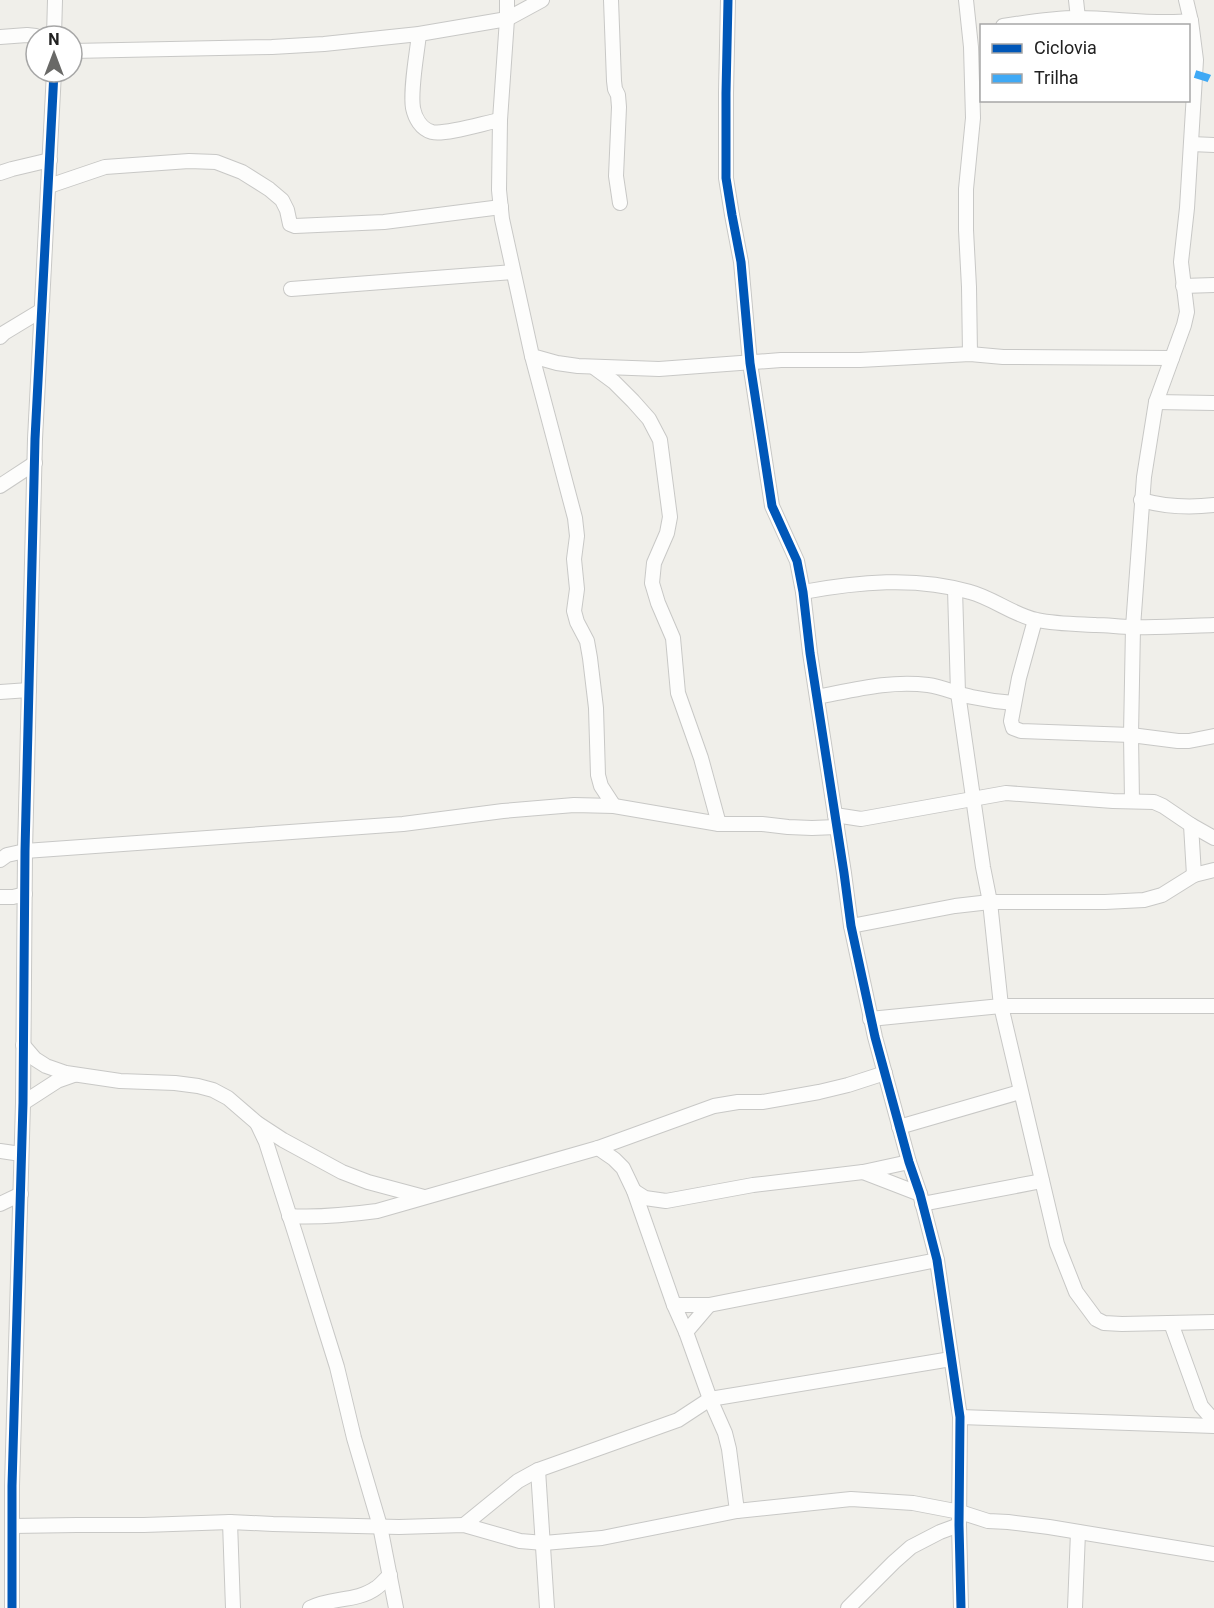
<svg xmlns="http://www.w3.org/2000/svg" width="1214" height="1608" viewBox="0 0 1214 1608" font-family="Roboto,sans-serif">
<style>
.lines{fill:none;stroke-linecap:round;stroke-linejoin:round}
.minor-casing{stroke:#c8c8c6;stroke-width:16}
.minor{stroke:#fdfdfc;stroke-width:14}
.quiet{stroke:#3fa9f5;stroke-width:8;stroke-dasharray:15 8;stroke-linecap:butt}
.cycleway-casing{stroke:#fff;stroke-width:13}
.cycleway{stroke:#0057b8;stroke-width:9}
</style>
<rect width="100%" height="100%" fill="#f0efea"/>
<g class="lines">
<!-- minor casing -->
<g class="minor-casing">
<g id="minor">
<polyline points="507,0 507,19 500,120 499,190 502,219 532,356 557,363 578,366 659,369 781,360 860,360 970,354 1003,357 1172,358"/>
<polyline points="611,0 614,81 615,89 618,95 619,107 616,176 620,203"/>
<polyline points="728,0 726,93 726,178 732,215 741,262 750,363 772,506 797,561 803,592 810,653 844,873 851,926 875,1037 909,1162 920,1194 937,1260 960,1417 959,1525 961,1608"/>
<polyline points="966,0 971,47 973,118 966,189 966,230 969,287 970,354"/>
<polyline points="1076,0 1078,18"/>
<path d="M 1003,26 C 1028,22 1053,18 1078,18 C 1116,18 1153,25 1191,21"/>
<path d="M 419,34 C 417,54 410,89 413,108 C 415,118 421,129 432,132 C 446,135 484,123 500,120"/>
<polyline points="54,36 55,0"/>
<polyline points="0,37 27,35 36,36"/>
<polyline points="72,51 272,47 324,44 419,34 507,19 542,0"/>
<polyline points="1191,144 1214,145"/>
<polyline points="0,173 12,169 50,160"/>
<polyline points="49,186 105,167 189,161 216,162 242,172 269,189 282,200 287,210 290,224 295,226 384,222 501,207"/>
<polyline points="1183,286 1214,285"/>
<polyline points="291,289 513,272"/>
<polyline points="0,337 4,333 42,310"/>
<polyline points="532,356 575,518 577,536 574,559 577,589 574,611 577,622 587,641 590,658 596,708 598,775 601,786 614,806"/>
<polyline points="595,368 614,382 633,401 649,419 660,440 670,517 667,533 654,563 652,583 658,603 673,638 678,693 701,758 719,824"/>
<polyline points="1156,402 1214,403"/>
<polyline points="0,486 35,463"/>
<path d="M 1141,500 C 1166,507 1189,508 1214,505"/>
<polyline points="955,589 958,693 983,867 990,902 1001,1006 1057,1244 1076,1292 1096,1319 1104,1323 1122,1324 1214,1322"/>
<path d="M 803,592 C 857,582 916,576 970,592 C 993,598 1015,616 1037,620 C 1056,624 1076,624 1096,625 C 1108,625 1120,627 1132,627 C 1159,628 1187,626 1214,625"/>
<polyline points="1035,620 1019,678 1011,721 1013,728 1021,731 1131,735 1178,741 1189,741 1214,736"/>
<polyline points="0,692 29,690"/>
<path d="M 817,697 C 854,690 890,680 928,685 C 943,687 957,694 972,697 C 986,700 1000,702 1014,703"/>
<polyline points="1132,801 1131,735 1133,627 1144,477 1156,402 1184,325 1187,312 1181,262 1187,208 1196,60 1191,21 1186,0"/>
<polyline points="835,815 861,819 1006,793 1113,801 1154,802 1163,806 1191,825 1214,838"/>
<polyline points="1191,825 1194,875"/>
<polyline points="0,860 7,855 25,851 403,824 503,811 574,805 614,806 719,824 762,824 788,827 812,828 837,827"/>
<polyline points="0,897 13,897 25,894"/>
<polyline points="851,926 955,906 990,902 1105,902 1144,900 1162,895 1194,875 1214,870"/>
<polyline points="870,1019 1001,1006 1214,1006"/>
<polyline points="23,1045 35,1059 46,1066 66,1073 120,1081 175,1083 198,1086 213,1090 228,1098 257,1123 283,1140 342,1172 368,1182 424,1197"/>
<polyline points="23,1103 57,1081 74,1075"/>
<polyline points="257,1123 266,1142 296,1236 337,1367 354,1438 380,1526 396,1608"/>
<polyline points="899,1127 1020,1092"/>
<polyline points="598,1148 614,1159 623,1168 634,1191 674,1305 686,1332 710,1399 725,1433 729,1449 737,1511"/>
<polyline points="0,1151 21,1154"/>
<polyline points="863,1172 920,1194"/>
<polyline points="634,1191 645,1198 666,1201 753,1185 863,1172 909,1162"/>
<polyline points="0,1204 21,1194"/>
<polyline points="922,1204 1042,1181"/>
<path d="M 289,1216 C 319,1218 347,1215 377,1211 L 598,1148 L 714,1106 L 738,1102 L 762,1102 L 819,1092 L 848,1085 L 885,1073"/>
<polyline points="674,1305 709,1305 937,1260"/>
<polyline points="1171,1323 1201,1406 1214,1421"/>
<polyline points="686,1332 709,1305"/>
<polyline points="960,1417 1214,1426"/>
<polyline points="538,1470 547,1608"/>
<polyline points="230,1522 233,1608"/>
<polyline points="464,1525 518,1481 538,1470 678,1420 710,1399 951,1359"/>
<polyline points="12,1526 77,1525 144,1525 230,1522 273,1524 399,1527 464,1525 520,1541 544,1543 602,1538 737,1511 851,1499 913,1503 960,1512 988,1521 1008,1522 1049,1527 1214,1554"/>
<polyline points="12,1608 12,1486 23,1103 25,851 35,439 54,72"/>
<path d="M 310,1608 C 330,1597 357,1602 376,1588 C 381,1585 385,1579 390,1575"/>
<polyline points="848,1608 894,1562 911,1547 940,1532 959,1525"/>
<polyline points="1075,1608 1078,1532"/>
</g>
</g>
<!-- minor -->
<use href="#minor" class="minor"/>
<!-- quiet -->
<polyline class="quiet" points="1195,74 1208,78 1214,81"/>
<!-- cycleway casing -->
<g class="cycleway-casing">
<g id="cycleway">
<polyline points="728,0 726,93 726,178 732,215 741,262 750,363 772,506 797,561 803,592 810,653 844,873 851,926 875,1037 909,1162 920,1194 937,1260 960,1417 959,1525 961,1608"/>
<polyline points="12,1608 12,1486 23,1103 25,851 35,439 54,72"/>
</g>
</g>
<!-- cycleway -->
<use href="#cycleway" class="cycleway"/>
</g>
<!-- legend -->
<rect x="980" y="24" width="210" height="78" fill="#ffffff" stroke="#a6a6a6" stroke-width="1.5"/>
<rect x="992" y="44" width="30" height="9" fill="#0057b8" stroke="#a6a6a6" stroke-width="1.5"/>
<text x="1034" y="54" font-size="18" fill="#212121">Ciclovia</text>
<rect x="992" y="74" width="30" height="9" fill="#3fa9f5" stroke="#a6a6a6" stroke-width="1.5"/>
<text x="1034" y="84" font-size="18" fill="#212121">Trilha</text>
<!-- north arrow -->
<g transform="translate(54 54)"><circle r="28" fill="#ffffff" stroke="#a6a6a6" stroke-width="1.5"/>
<path d="M0-4.5L10 22L0 15L-10 22Z" fill="#696967"/>
<text y="-9" font-size="16" font-weight="bold" text-anchor="middle" fill="#212121">N</text>
</g>
</svg>
